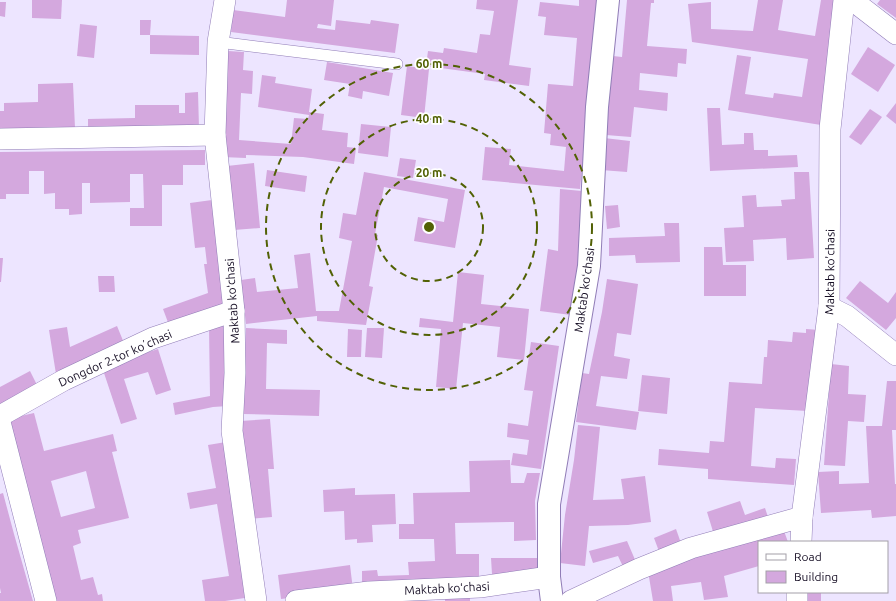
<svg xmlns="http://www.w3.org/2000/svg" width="896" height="601" viewBox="0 0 896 601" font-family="Ubuntu,sans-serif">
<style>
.building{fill:#d4a8de;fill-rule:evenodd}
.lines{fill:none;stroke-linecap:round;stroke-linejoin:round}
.service-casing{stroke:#917db7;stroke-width:12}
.minor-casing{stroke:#917db7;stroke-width:22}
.tertiary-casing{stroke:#917db7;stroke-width:24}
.service{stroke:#fff;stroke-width:11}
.minor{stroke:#fff;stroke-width:21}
.tertiary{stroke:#fff;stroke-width:22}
.ring{fill:none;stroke:#526105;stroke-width:2;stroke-dasharray:7 5}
.labels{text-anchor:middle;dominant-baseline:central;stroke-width:3.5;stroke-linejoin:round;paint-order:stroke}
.street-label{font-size:12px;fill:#181026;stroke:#fff}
.centre{fill:#526105;stroke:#fff;stroke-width:2}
.ring-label{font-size:12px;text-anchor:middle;font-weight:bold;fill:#526105;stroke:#fff;stroke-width:3.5;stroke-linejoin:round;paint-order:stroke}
</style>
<rect width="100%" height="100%" fill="#ede5ff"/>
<!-- building -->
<g class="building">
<polygon points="32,0 62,0 61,19 32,18"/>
<polygon points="287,0 334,0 331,26 318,24 317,28 335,30 336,20 370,24 371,20 399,24 395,53 231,32 233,10 285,17"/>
<polygon points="477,0 518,0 509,65 531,68 529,86 484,80 485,74 426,66 428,51 443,53 444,48 477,53 480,34 490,35 494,11 476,9"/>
<polygon points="579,0 599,0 580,189 482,180 485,147 511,149 509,165 564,171 566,147 550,145 551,134 544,133 548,84 573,86 577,38 544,35 546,17 538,16 540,2 579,6"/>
<polygon points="627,0 654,0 654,3 651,3 647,46 687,49 686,64 678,63 677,77 640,73 639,90 668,93 667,111 634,107 631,137 606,135 613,56 622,57"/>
<polygon points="758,0 783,0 778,30 815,36 821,0 841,0 821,125 728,110 737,55 751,57 745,94 773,98 774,93 802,97 808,59 692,42 688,4 711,2 711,29 753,31"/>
<polygon points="880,0 896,0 896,18 877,4"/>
<polygon points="0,2 6,2 5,17 0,16"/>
<polygon points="140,20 151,20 150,35 140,35"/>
<polygon points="80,24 97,26 94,58 77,56"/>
<polygon points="150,35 199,36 199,55 150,54"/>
<polygon points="868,47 895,65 878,92 851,74"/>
<polygon points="228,51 244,52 243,70 253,71 252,94 241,93 239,140 291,144 294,118 308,119 309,115 258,107 262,75 276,77 275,83 312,89 309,112 324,114 322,130 348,133 347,147 356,148 354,164 303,157 246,155 246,158 222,157"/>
<polygon points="327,62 393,73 389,96 363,91 362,99 348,96 350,84 324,80"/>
<polygon points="407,66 429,69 424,118 401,115"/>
<polygon points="73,83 75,128 0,130 0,111 4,111 4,103 38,102 38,84"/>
<polygon points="198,92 199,128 88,130 88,119 135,118 135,105 179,105 179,113 185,113 185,93"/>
<polygon points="896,103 896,124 886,116"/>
<polygon points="707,108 720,108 722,145 744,144 744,133 753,133 754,150 768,150 768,156 797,155 798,167 710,171"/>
<polygon points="870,109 882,117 861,145 849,137"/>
<polygon points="361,124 391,127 388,157 358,153"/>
<polygon points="604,138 630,141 627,172 601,170"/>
<polygon points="205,150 205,165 183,165 183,185 162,185 162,226 130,226 130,208 144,208 143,174 130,174 130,202 90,203 90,183 82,183 82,214 69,215 69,209 55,209 55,193 44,194 44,171 29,171 29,194 6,194 6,199 0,199 0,152"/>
<polygon points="400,158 416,160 413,178 397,176"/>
<polygon points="254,163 260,228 234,230 227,166"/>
<polygon points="267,170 307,176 305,192 265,186"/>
<polygon points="364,172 465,190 455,248 414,241 418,217 444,222 448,199 384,187 375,234 378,235 369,286 373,287 366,325 317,321 317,316 246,324 241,280 255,278 257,292 298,288 294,255 310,253 316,311 339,311 352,241 339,238 343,213 356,215"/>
<polygon points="794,172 809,172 814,258 787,260 786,238 753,240 754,261 726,262 724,228 744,227 742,196 756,195 757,207 782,206 781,200 795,199"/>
<polygon points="560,189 582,191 579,255 571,315 540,311 548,249 558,251"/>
<polygon points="212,200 225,306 169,325 163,309 208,293 204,264 207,264 205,247 195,248 190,203"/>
<polygon points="618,205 620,227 607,229 605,206"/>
<polygon points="664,223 679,223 680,262 636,263 635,255 609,256 609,238 665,236"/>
<polygon points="704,247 722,247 723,265 746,265 746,296 704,296"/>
<polygon points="0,258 3,258 1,282 0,282"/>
<polygon points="458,272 484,275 481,304 529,309 524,360 497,357 500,327 463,323 456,389 436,387 441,329 419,327 420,318 453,322"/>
<polygon points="98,276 114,276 115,292 99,292"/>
<polygon points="607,279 638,284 631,335 617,333 614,356 630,359 627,379 601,376 596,406 639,412 636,430 576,422 582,373 589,374 602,312"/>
<polygon points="860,281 888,303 896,292 896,318 886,330 846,298"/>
<polygon points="227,325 228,406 213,407 175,415 173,403 210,396 209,327"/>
<polygon points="117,326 124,343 56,374 49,330 67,327 70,347"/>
<polygon points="246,328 287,330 287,344 267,343 266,389 320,390 319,416 243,414"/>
<polygon points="367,328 384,328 382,358 365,357"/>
<polygon points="348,329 362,330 361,357 347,357"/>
<polygon points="806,329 820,330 808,411 755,408 751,466 775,468 776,458 796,459 794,485 708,479 708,469 658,465 659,449 709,453 710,441 724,442 729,382 762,384 764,357 767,357 768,340 792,342 793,332 806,333"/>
<polygon points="531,342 559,346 541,469 511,465 513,453 527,455 529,440 507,437 508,423 528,426 533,391 524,390"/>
<polygon points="158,349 171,390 156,395 148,372 124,379 137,419 121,424 102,367"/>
<polygon points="831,364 849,366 848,394 866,395 864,422 848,421 845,466 824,465"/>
<polygon points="30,371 37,385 0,405 0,387"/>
<polygon points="642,375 670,378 667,414 638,411"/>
<polygon points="887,381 896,381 896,430 892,430 895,484 896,484 896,516 872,518 871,510 821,513 818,472 839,471 839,484 869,483 866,426 882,426"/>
<path d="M 34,413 L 44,451 L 113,434 L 117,451 L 112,452 L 129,518 L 78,530 L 81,543 L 73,546 L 81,580 L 93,577 L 98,595 L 102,594 L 103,601 L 56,601 L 41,540 L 38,540 L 8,419 ZM 86,471 L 95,508 L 61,517 L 51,481 Z"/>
<polygon points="270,419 274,469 268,469 272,517 249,519 240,421"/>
<polygon points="578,425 600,427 593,500 624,499 621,479 645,476 651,522 628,525 589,526 585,566 560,563 565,515 574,460"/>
<polygon points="226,442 251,597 225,601 205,601 202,580 229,576 217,504 190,509 187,493 216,488 208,445"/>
<polygon points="510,460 511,483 524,483 527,473 540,473 535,501 536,540 514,541 514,522 455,523 456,554 479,554 479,585 362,587 362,571 377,570 378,576 409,575 408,562 435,561 434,539 399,539 399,524 414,524 413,493 470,492 469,461"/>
<polygon points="355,488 355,495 395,494 396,524 372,525 373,542 357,543 357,539 345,540 344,511 324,512 323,490"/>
<polygon points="3,493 14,534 33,601 0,601 0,593 1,593 0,588 0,494"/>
<polygon points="740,501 745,515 765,508 769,520 715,538 707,512"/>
<polygon points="676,529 682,546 660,554 654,538"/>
<polygon points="784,531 788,542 759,542 759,566 724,576 728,597 704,600 701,582 671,586 673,601 653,601 648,571"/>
<polygon points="627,541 639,569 627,575 618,556 593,563 589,551"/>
<polygon points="491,558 537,558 537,574 492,574"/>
<polygon points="350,565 353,590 281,599 278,575"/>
<rect x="803" y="592" width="18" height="9"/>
<rect x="445" y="598" width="25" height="3"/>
</g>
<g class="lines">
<!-- service casing -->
<g class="service-casing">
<polyline id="service" points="218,42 397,64"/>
</g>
<!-- minor casing -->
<g class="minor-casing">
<g id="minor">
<polyline points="225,0 218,42 215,135 234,311 235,373 232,431 256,601"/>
<polyline points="852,0 896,34"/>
<polyline points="0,139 215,135"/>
<polyline points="829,307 847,316 896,355"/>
<polyline points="0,416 64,380 153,338 234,311"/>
<polyline points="0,422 46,601"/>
<path id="s1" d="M 801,542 L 802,517 L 829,307 L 830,129 L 844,0"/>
<polyline points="296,601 369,592 480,587 549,577"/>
<polyline points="571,601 639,569 691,548 802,517"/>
<polyline points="797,601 797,592"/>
</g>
</g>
<!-- tertiary casing -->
<g class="tertiary-casing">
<polyline id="tertiary" points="552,601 549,577 549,504 589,266 597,107 608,0"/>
</g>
<!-- service -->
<use href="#service" class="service"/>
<!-- minor -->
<use href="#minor" class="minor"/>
<!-- tertiary -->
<use href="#tertiary" class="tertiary"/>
</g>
<!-- distance rings -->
<g class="ring">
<circle cx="429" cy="227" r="54"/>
<circle cx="429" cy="227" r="108"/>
<circle cx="429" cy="227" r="163"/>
</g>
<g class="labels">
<!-- street labels -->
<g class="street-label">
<text stroke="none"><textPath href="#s1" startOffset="272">Maktab ko'chasi</textPath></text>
<text transform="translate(584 290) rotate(-82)">Maktab koʻchasi</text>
<text transform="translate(232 301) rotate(-94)">Maktab koʻchasi</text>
<text transform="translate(115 358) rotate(-24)">Dongdor 2-tor koʼchasi</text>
<text transform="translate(447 588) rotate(-3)">Maktab koʻchasi</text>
</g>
</g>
<circle cx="429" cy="227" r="6" class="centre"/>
<g class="ring-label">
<text x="429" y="68">60 m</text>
<text x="429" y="123">40 m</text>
<text x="429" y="177">20 m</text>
</g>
<!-- legend -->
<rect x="758" y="541" width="130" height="52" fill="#ffffff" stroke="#a39fa8"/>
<rect x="766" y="554" width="20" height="6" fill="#ffffff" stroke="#a39fa8"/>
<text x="794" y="561" font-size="12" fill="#181026">Road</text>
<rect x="766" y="571" width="20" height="12" fill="#d4a8de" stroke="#a39fa8"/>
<text x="794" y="581" font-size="12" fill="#181026">Building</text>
</svg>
